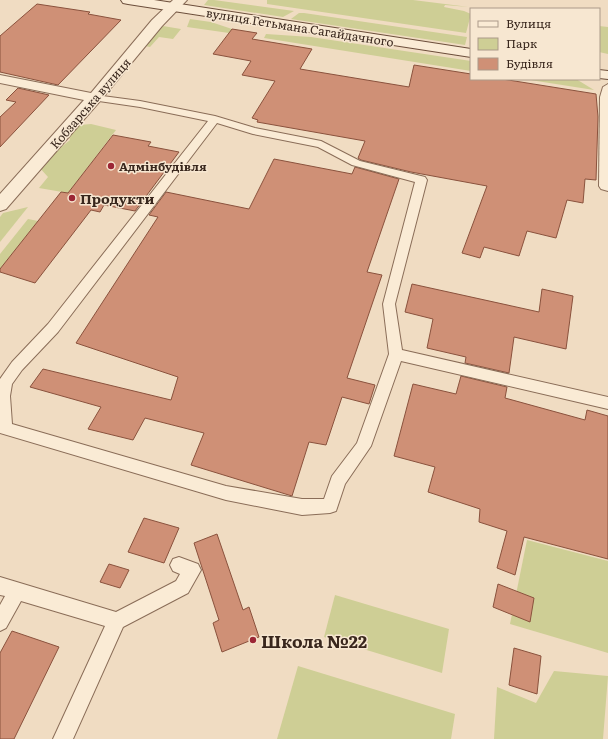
<svg xmlns="http://www.w3.org/2000/svg" width="608" height="739" viewBox="0 0 608 739" font-family="Literata,serif">
<style>
.green{fill:#cece95}
.building{fill:#cf9076;stroke:#8a523d}
.lines{fill:none;stroke-linecap:round;stroke-linejoin:round}
.lane-casing{stroke:#8a6d58;stroke-width:2}
.street-casing{stroke:#8a6d58;stroke-width:2}
.secondary-casing{stroke:#6c4e3b;stroke-width:2}
.lane{fill:#faebd5;fill-rule:evenodd}
.street{fill:#faebd5;fill-rule:evenodd}
.secondary{fill:#faebd5;fill-rule:evenodd}
.poi-dot{fill:#9c2635;stroke:#f7e7d1;stroke-width:1.5}
.labels{text-anchor:middle;dominant-baseline:central;stroke-width:3;stroke-linejoin:round;paint-order:stroke}
.far-street-label{font-size:12px;fill:#39271d;stroke:#f7e7d1}
.far-poi-label{font-size:12px;font-weight:bold;fill:#39271d;stroke:#f7e7d1;text-anchor:start}
.poi-label{font-size:14px;font-weight:bold;fill:#39271d;stroke:#f7e7d1;text-anchor:start}
.near-poi-label{font-size:17px;font-weight:bold;fill:#39271d;stroke:#f7e7d1;text-anchor:start}
</style>
<rect width="100%" height="100%" fill="#f0dcc2"/>
<!-- green -->
<g class="green">
<polygon points="208,0 214,0 294,11 283,17 204,5"/>
<polygon points="267,0 413,0 469,7 445,5 444,7 464,11 471,14 466,33 267,4"/>
<polygon points="299,13 304,13 467,37 465,45 291,19"/>
<polygon points="190,19 211,22 232,29 229,33 187,27"/>
<polygon points="163,26 181,29 173,39 159,37 150,47 145,46"/>
<polygon points="599,26 608,27 608,54 599,52"/>
<polygon points="266,34 311,37 471,61 471,71 264,38"/>
<polygon points="524,79 576,79 594,90"/>
<path d="M 91,124 L 116,130 L 68,193 L 39,188 L 48,177 L 39,167 C 45,157 60,149 70,140 L 67,132 L 80,125 Z"/>
<polygon points="28,207 0,242 0,217 3,213"/>
<polygon points="28,219 38,221 0,269 0,254"/>
<polygon points="527,540 608,561 608,653 510,624"/>
<polygon points="335,595 449,629 442,673 324,637"/>
<polygon points="298,666 455,714 451,739 277,739"/>
<polygon points="554,671 608,676 603,739 494,739 497,687 536,703"/>
</g>
<!-- building -->
<g class="building">
<polygon points="37,4 90,12 88,14 121,20 58,85 0,72 0,36"/>
<polygon points="232,29 257,33 252,39 312,49 300,69 409,87 414,65 471,74 471,79 502,79 596,94 598,117 596,180 585,179 583,203 567,200 556,238 527,231 519,256 484,247 480,258 462,253 487,186 411,172 361,160 358,158 365,141 257,122 258,120 252,118 275,81 242,75 251,61 213,54"/>
<polygon points="18,88 49,95 0,147 0,117 16,102 6,100"/>
<polygon points="113,135 151,142 148,146 179,152 135,211 104,205 100,212 91,210 35,283 0,272 0,269 61,192 68,193"/>
<polygon points="274,159 352,174 355,167 399,179 367,272 382,275 347,378 375,385 369,404 342,397 326,445 309,442 292,496 191,465 204,433 145,418 133,440 88,429 101,407 30,387 43,369 171,400 178,377 76,343 158,217 149,215 166,192 249,209"/>
<polygon points="412,284 539,312 542,289 573,296 566,349 514,337 509,373 465,363 466,357 427,348 433,319 405,312"/>
<polygon points="461,376 507,387 505,398 585,420 587,410 608,416 608,559 524,537 515,575 497,568 507,531 479,522 480,509 428,492 435,467 394,456 413,384 456,394"/>
<polygon points="144,518 179,528 164,563 128,552"/>
<polygon points="217,534 243,610 249,607 259,637 222,652 213,623 219,620 194,543"/>
<polygon points="109,564 129,570 120,588 100,582"/>
<polygon points="498,584 534,598 530,622 493,607"/>
<polygon points="12,631 59,647 14,739 0,739 0,653"/>
<polygon points="514,648 541,656 537,694 509,685"/>
</g>
<g class="lines">
<!-- lane casing -->
<g class="lane-casing">
<g id="lane">
<polygon points="608,84 608,191 601,189 599,186 600,97 603,87"/>
<path d="M 95,95 L 140,101 L 215,116 L 255,128 L 321,141 L 360,161 L 425,177 L 427,180 L 395,304 L 402,350 L 608,397 L 608,409 L 401,361 L 371,446 L 345,484 L 336,511 L 330,513 L 302,515 L 226,500 L 0,433 L 0,379 L 12,362 L 48,324 L 208,121 L 140,107 L 92,100 L 90,98 ZM 217,123 L 253,134 L 318,147 L 352,165 L 415,182 L 383,304 L 389,354 L 357,443 L 332,476 L 324,499 L 302,499 L 226,486 L 12,424 L 10,396 L 12,384 L 22,370 L 58,332 Z"/>
<polygon points="179,557 198,564 201,570 188,593 123,627 73,739 53,739 105,626 21,601 6,628 0,631 0,605 5,596 0,595 0,577 116,612 176,581 180,574 173,571 170,565 173,559"/>
</g>
</g>
<!-- street casing -->
<g class="street-casing">
<polygon id="street" points="173,0 187,0 162,26 100,101 6,209 0,211 0,194 84,100 0,83 0,75 91,93 152,20"/>
</g>
<!-- secondary casing -->
<g class="secondary-casing">
<g id="secondary">
<polygon points="121,0 154,0 471,49 471,57 128,4 123,3"/>
<polygon points="599,70 608,71 608,79 599,78"/>
</g>
</g>
<!-- lane -->
<use href="#lane" class="lane"/>
<!-- street -->
<use href="#street" class="street"/>
<!-- secondary -->
<use href="#secondary" class="secondary"/>
</g>
<!-- markers -->
<g class="poi-dot">
<circle cx="111" cy="166" r="4"/>
<circle cx="72" cy="198" r="4"/>
<circle cx="253" cy="640" r="4"/>
</g>
<g class="labels">
<!-- far-street labels -->
<g class="far-street-label">
<text transform="translate(300 27) rotate(9)">вулиця Гетьмана Сагайдачного</text>
<text transform="translate(90 103) rotate(-49)">Кобзарська вулиця</text>
</g>
<!-- far-poi labels -->
<g class="far-poi-label">
<text x="119" y="166">Адмінбудівля</text>
</g>
<!-- poi labels -->
<g class="poi-label">
<text x="80" y="198">Продукти</text>
</g>
<!-- near-poi labels -->
<g class="near-poi-label">
<text x="261" y="640">Школа №22</text>
</g>
</g>
<!-- legend -->
<rect x="470" y="8" width="130" height="72" fill="#f7e7d1" stroke="#ab9a89"/>
<rect x="478" y="21" width="20" height="6" fill="#faebd5" stroke="#ab9a89"/>
<text x="506" y="28" font-size="12" fill="#39271d">Вулиця</text>
<rect x="478" y="38" width="20" height="12" fill="#cece95" stroke="#ab9a89"/>
<text x="506" y="48" font-size="12" fill="#39271d">Парк</text>
<rect x="478" y="58" width="20" height="12" fill="#cf9076" stroke="#ab9a89"/>
<text x="506" y="68" font-size="12" fill="#39271d">Будівля</text>
</svg>
